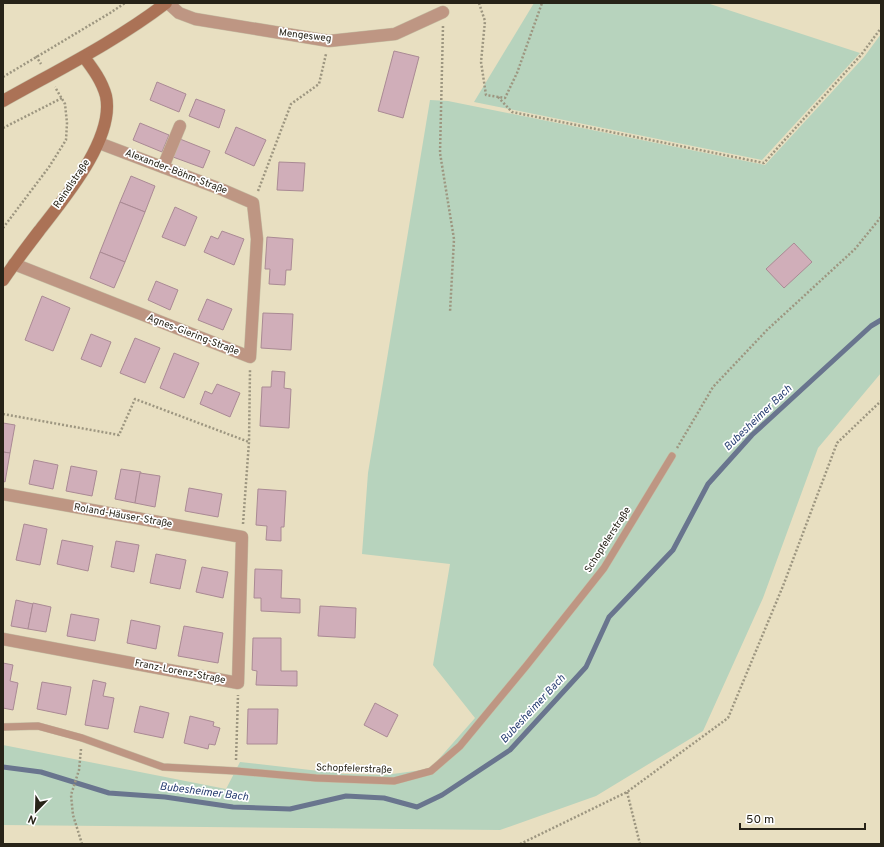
<svg xmlns="http://www.w3.org/2000/svg" width="884" height="847" viewBox="0 0 884 847" font-family="Overpass,sans-serif">
<style>
.green{fill:#b7d3bd}
.lines{fill:none;stroke-linecap:round;stroke-linejoin:round}
.stream{stroke:#69758e;stroke-width:5}
.building{fill:#d0aeb9;stroke:#aa8a94}
.lane-casing{stroke:#c5bda3;stroke-width:8}
.street-casing{stroke:#c5bda3;stroke-width:13}
.secondary-casing{stroke:#c5bda3;stroke-width:13}
.path{stroke:#9d9680;stroke-width:2.5;stroke-dasharray:2 2;stroke-linecap:butt}
.lane{stroke:#be9683;stroke-width:7}
.street{stroke:#be9683;stroke-width:12}
.secondary{stroke:#ab7256;stroke-width:12}
.labels{text-anchor:middle;dominant-baseline:central;stroke-width:3.5;stroke-linejoin:round;paint-order:stroke}
.street-label{font-size:10px;fill:#272318;stroke:#fff}
.water-label{font-size:11px;font-style:italic;fill:#273d71;stroke:#fff}
</style>
<rect width="100%" height="100%" fill="#e8dfc1"/>
<!-- green -->
<g class="green">
<polygon points="534,3 707,3 860,53 762,160 474,102"/>
<polygon points="881,34 881,373 818,448 763,598 703,731 596,796 500,830 3,825 3,745 226,789 240,762 345,774 385,775 430,769 475,718 433,665 450,564 362,554 368,473 430,100 448,101 765,165 864,57"/>
</g>
<g class="lines">
<!-- stream -->
<polyline class="stream" points="3,767 41,772 109,793 165,797 233,807 290,809 346,796 384,798 417,807 442,795 510,750 586,667 609,617 673,550 708,484 752,435 871,326 881,320"/>
</g>
<!-- building -->
<g class="building">
<polygon points="394,51 419,57 403,118 378,111"/>
<polygon points="157,82 186,94 179,112 150,100"/>
<polygon points="196,99 225,110 219,128 189,116"/>
<polygon points="140,123 169,135 162,152 133,140"/>
<polygon points="236,127 266,140 254,166 225,153"/>
<polygon points="180,139 210,151 203,168 173,157"/>
<polygon points="279,162 305,163 303,191 277,190"/>
<polygon points="131,176 155,186 145,212 120,202"/>
<polygon points="120,202 145,212 125,262 100,252"/>
<polygon points="175,207 197,217 185,246 162,237"/>
<polygon points="222,231 244,239 234,265 204,252 211,236 218,239"/>
<polygon points="267,237 293,239 291,270 286,270 285,285 269,284 270,269 265,269"/>
<polygon points="794,243 812,262 784,288 766,269"/>
<polygon points="100,252 125,262 114,288 90,278"/>
<polygon points="156,281 178,290 170,310 148,300"/>
<polygon points="42,296 70,308 53,351 25,340"/>
<polygon points="207,299 232,309 223,330 198,320"/>
<polygon points="263,313 293,314 291,350 261,348"/>
<polygon points="91,334 111,342 101,367 81,359"/>
<polygon points="135,338 160,348 145,383 120,373"/>
<polygon points="174,353 199,363 184,398 160,388"/>
<polygon points="272,371 285,372 284,388 291,389 289,428 260,426 262,387 271,387"/>
<polygon points="217,384 240,393 230,417 200,404 205,391 212,394"/>
<polygon points="3,423 15,425 10,453 3,452"/>
<polygon points="3,452 10,453 5,482 3,481"/>
<polygon points="34,460 58,465 53,489 29,484"/>
<polygon points="71,466 97,471 92,496 66,491"/>
<polygon points="121,469 141,472 135,503 115,499"/>
<polygon points="140,473 160,476 155,507 135,503"/>
<polygon points="189,488 222,494 218,517 185,511"/>
<polygon points="258,489 286,491 284,527 281,527 281,541 266,540 267,526 256,525"/>
<polygon points="24,524 47,529 40,565 16,560"/>
<polygon points="62,540 93,546 88,571 57,564"/>
<polygon points="116,541 139,545 134,572 111,567"/>
<polygon points="156,554 186,560 180,589 150,583"/>
<polygon points="202,567 228,572 223,598 196,592"/>
<polygon points="255,569 282,570 281,598 300,599 300,613 261,611 261,598 254,598"/>
<polygon points="16,600 33,604 28,629 11,626"/>
<polygon points="33,603 51,607 46,632 28,629"/>
<polygon points="320,606 356,608 355,638 318,636"/>
<polygon points="71,614 99,619 95,641 67,636"/>
<polygon points="131,620 160,626 156,649 127,643"/>
<polygon points="184,626 223,633 218,663 178,656"/>
<polygon points="253,638 281,638 281,671 297,671 297,686 256,685 257,671 252,670"/>
<polygon points="3,663 13,665 10,681 18,683 13,710 3,708"/>
<polygon points="93,680 106,683 103,696 114,698 108,729 85,725"/>
<polygon points="42,682 71,687 66,715 37,709"/>
<polygon points="375,703 398,715 387,737 364,725"/>
<polygon points="140,706 169,713 163,738 134,732"/>
<polygon points="248,709 278,709 277,744 247,744"/>
<polygon points="190,716 214,722 213,726 220,728 215,745 209,744 208,749 184,743"/>
</g>
<g class="lines">
<!-- lane casing -->
<g class="lane-casing">
<polyline id="lane" points="3,727 38,726 82,738 163,767 236,771 316,778 394,781 431,771 460,746 527,665 604,568 672,456"/>
</g>
<!-- street casing -->
<g class="street-casing">
<g id="street">
<polyline points="168,3 179,13 195,19 329,41 395,34 443,12"/>
<polyline points="163,167 180,126"/>
<polyline points="14,264 250,357 257,239 253,203 223,190 99,143"/>
<polyline points="3,494 242,537 238,683 3,639"/>
</g>
</g>
<!-- secondary casing -->
<g class="secondary-casing">
<g id="secondary">
<path d="M 3,101 C 58,70 115,42 166,3"/>
<path d="M 3,280 C 14,264 26,248 39,231 C 63,200 115,139 106,96 C 102,81 93,69 84,57"/>
</g>
</g>
<!-- path -->
<g class="path">
<polyline points="479,3 485,21 481,62 486,95 505,98 517,73 542,3"/>
<polyline points="443,26 440,153 454,239 450,312"/>
<polyline points="36,56 41,64"/>
<polyline points="3,77 110,13 125,3"/>
<polyline points="498,97 512,112 764,163 861,55 881,28"/>
<polyline points="3,128 62,98"/>
<polyline points="258,191 291,104 319,84 326,54"/>
<polyline points="3,228 49,167 66,140 67,123 65,104 55,87"/>
<polyline points="3,414 119,435 135,399 249,442"/>
<polyline points="677,448 713,387 767,330 855,249 881,217"/>
<polyline points="243,524 249,442 250,370"/>
<polyline points="81,749 79,770 71,795 73,815 82,844"/>
<polyline points="236,760 238,695"/>
<polyline points="627,792 640,844"/>
<polyline points="520,844 627,792 728,718 783,586 837,443 881,401"/>
</g>
<!-- lane -->
<use href="#lane" class="lane"/>
<!-- street -->
<use href="#street" class="street"/>
<!-- secondary -->
<use href="#secondary" class="secondary"/>
</g>
<g class="labels">
<!-- street labels -->
<g class="street-label">
<text transform="translate(305 36) rotate(7)">Mengesweg</text>
<text transform="translate(176 172) rotate(21)">Alexander-Böhm-Straße</text>
<text transform="translate(72 184) rotate(-56)">Reindlstraße</text>
<text transform="translate(193 335) rotate(21)">Agnes-Giering-Straße</text>
<text transform="translate(123 516) rotate(10)">Roland-Häuser-Straße</text>
<text transform="translate(608 540) rotate(-57)">Schopfelerstraße</text>
<text transform="translate(180 672) rotate(11)">Franz-Lorenz-Straße</text>
<text transform="translate(354 769) rotate(2)">Schopfelerstraße</text>
</g>
<!-- water labels -->
<g class="water-label">
<text transform="translate(758 418) rotate(-44)">Bubesheimer Bach</text>
<text transform="translate(533 709) rotate(-47)">Bubesheimer Bach</text>
<text transform="translate(204 792) rotate(7)">Bubesheimer Bach</text>
</g>
</g>
<!-- border -->
<rect width="884" height="847" fill="none" stroke="#272318" stroke-width="8"/>
<!-- north arrow -->
<g transform="translate(36 811) rotate(203)" stroke="#ffffff" stroke-width="3" paint-order="stroke">
<path d="M0-3L7 15L0 10L-7 15Z" fill="#272318"/>
<text y="-6" font-size="11" font-weight="bold" text-anchor="middle" fill="#272318">N</text>
</g>
<!-- scale -->
<path d="M740 823v6h125v-6" fill="none" stroke="#272318" stroke-width="2"/>
<text x="746" y="823" font-size="12" fill="#272318" stroke="#ffffff" stroke-width="3" paint-order="stroke">50 m</text>
</svg>
